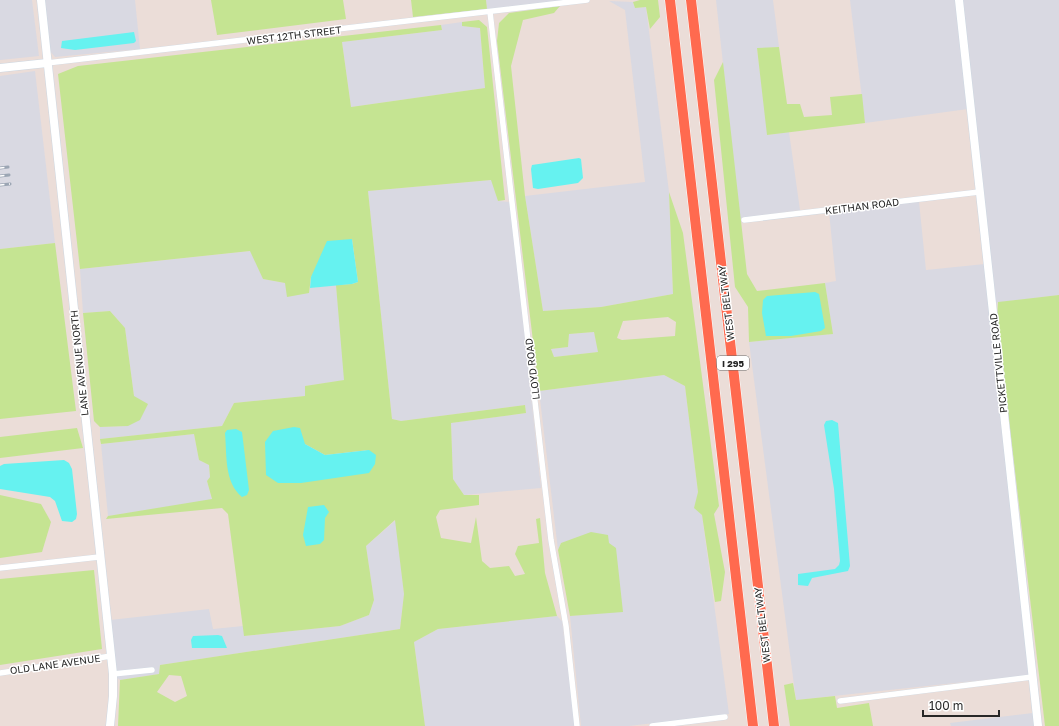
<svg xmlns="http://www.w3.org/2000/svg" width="1059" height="726" viewBox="0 0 1059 726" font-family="'Golos Text',sans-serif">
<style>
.industrial{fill:#d9d9e2}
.green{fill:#c5e492;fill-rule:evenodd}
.water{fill:#66f2f0}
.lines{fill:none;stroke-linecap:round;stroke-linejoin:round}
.street-casing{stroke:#cdd7e1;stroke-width:6}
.secondary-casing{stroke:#cdd7e1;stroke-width:9}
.highway-casing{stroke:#fff;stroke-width:11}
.street{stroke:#fff;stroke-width:5.5}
.secondary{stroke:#fff;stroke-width:8}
.highway{stroke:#ff6a4f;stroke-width:10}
.rail-casing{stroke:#9ba5b3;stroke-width:3}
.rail{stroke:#fff;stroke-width:1.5;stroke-dasharray:4.5;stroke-linecap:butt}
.labels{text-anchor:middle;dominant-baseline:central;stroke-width:3;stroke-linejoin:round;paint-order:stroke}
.shield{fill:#fff;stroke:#686868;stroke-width:1}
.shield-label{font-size:9px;font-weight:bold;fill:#272727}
.street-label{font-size:10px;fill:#272727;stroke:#fff}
</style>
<rect width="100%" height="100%" fill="#ebddd8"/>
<!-- industrial -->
<g class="industrial">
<polygon points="0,0 32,0 39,56 0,60"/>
<polygon points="45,0 135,0 140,49 55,57 50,51"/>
<polygon points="486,0 564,0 487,9"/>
<polygon points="716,0 773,0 779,47 757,49 768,135 789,132 800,210 740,218"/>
<polygon points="850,0 955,0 968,109 865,123"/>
<polygon points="961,0 1059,0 1059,295 994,303"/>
<polygon points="609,1 633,2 635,8 646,7 669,192 673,294 601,307 543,311 525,196 645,182 625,10"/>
<polygon points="462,22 463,26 480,28 485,88 351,107 342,42 442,30 441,25"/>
<polygon points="35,71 55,243 0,249 0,76"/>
<polygon points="492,180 498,201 510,202 541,488 464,495 453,479 451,423 526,413 525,405 401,421 392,419 368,191"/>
<polygon points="919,202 926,270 985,264 1029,675 796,700 749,342 833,334 825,283 836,281 829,212"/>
<polygon points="251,251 263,279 285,283 309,293 310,288 336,285 345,380 305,386 305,396 234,403 222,426 100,439 100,427 128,426 134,396 125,328 110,311 83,313 80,269"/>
<polygon points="594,332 599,352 554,357 551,349 568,347 569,334"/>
<polygon points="664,375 685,386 698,492 695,508 702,515 729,714 629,726 581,726 570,616 623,611 561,543 558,550 539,391"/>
<polygon points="194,434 199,460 209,465 210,477 207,481 212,500 108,516 101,444"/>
<polygon points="396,520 404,594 400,629 160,665 159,674 120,680 116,677 110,620 209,609 213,629 243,626 245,636 340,626 369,615 374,600 366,546"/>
<polygon points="557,616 562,621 575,726 425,726 414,642 438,629"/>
<polygon points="1033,713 1035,726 951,726 950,723"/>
</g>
<!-- green -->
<g class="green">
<polygon points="211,0 343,0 346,19 217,35"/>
<polygon points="411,0 486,0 487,9 413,17"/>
<polygon points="640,0 658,0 660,17 650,29 646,7 635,8 633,2"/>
<path d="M 560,6 L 554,13 L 523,20 L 511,66 L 525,196 L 543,311 L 601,307 L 673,294 L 669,192 L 683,233 L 719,506 L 714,514 L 725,572 L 721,601 L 715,602 L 702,515 L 694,508 L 698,492 L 685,386 L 664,375 L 539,391 L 497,41 L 499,23 L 509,13 ZM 668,317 L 676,322 L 675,336 L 622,340 L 617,338 L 623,321 ZM 594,332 L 598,352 L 554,357 L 551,349 L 568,347 L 569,334 Z"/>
<path d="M 479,20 L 487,27 L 505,200 L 498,201 L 491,180 L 368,191 L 392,419 L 401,421 L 525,405 L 526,413 L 451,423 L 453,479 L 464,495 L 479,495 L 479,505 L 440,510 L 436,517 L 441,538 L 471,543 L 476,517 L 482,561 L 490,568 L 509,566 L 515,576 L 525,574 L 515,554 L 518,546 L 539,543 L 536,519 L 540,518 L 545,573 L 557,616 L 438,629 L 414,642 L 425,726 L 118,726 L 120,680 L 159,674 L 160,665 L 400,629 L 404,594 L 395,520 L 366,546 L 374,600 L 369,615 L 340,626 L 244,636 L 228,514 L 222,508 L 106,519 L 108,516 L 212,499 L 207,481 L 210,477 L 209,465 L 199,460 L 194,434 L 101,444 L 100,439 L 222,426 L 234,403 L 305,396 L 305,386 L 344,380 L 336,285 L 352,284 L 358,282 L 352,239 L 311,277 L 309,293 L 287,297 L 285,283 L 263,279 L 250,251 L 80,269 L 58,74 L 78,66 L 441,25 L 442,30 L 342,42 L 351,107 L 485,88 L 480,28 L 462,26 L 462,22 ZM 305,444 L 325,455 L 369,450 L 266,475 ZM 169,675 L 181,676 L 187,696 L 175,702 L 157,692 Z"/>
<polygon points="779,47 787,104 800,104 804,117 832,115 830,97 862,94 865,123 767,135 757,48"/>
<polygon points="723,62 747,274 757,291 825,283 833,334 749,342 748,307 735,287 714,80"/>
<polygon points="55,243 76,411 0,419 0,249"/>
<polygon points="1059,295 1059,726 1045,726 997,318 998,302"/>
<polygon points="110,311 125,328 134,396 148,404 140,420 128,426 100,427 94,421 83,313"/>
<polygon points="77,428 83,448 0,458 0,437"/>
<polygon points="0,495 41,504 51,522 42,552 0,558"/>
<polygon points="591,532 608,535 609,543 616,548 623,612 570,616 558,550 561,543"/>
<polygon points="94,570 102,649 0,665 0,579"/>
<polygon points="793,683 796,700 835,696 837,708 869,703 873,726 790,726 784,685"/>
</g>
<!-- water -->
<g class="water">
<polygon points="134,32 136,41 134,43 75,50 61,48 62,41"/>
<polygon points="579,158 581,159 583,178 578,183 538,189 533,188 531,169 532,165"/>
<polygon points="352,239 358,282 352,284 310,288 311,277 327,241"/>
<polygon points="815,292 819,294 825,328 821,331 791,336 766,336 762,313 763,300 767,296"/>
<polygon points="832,420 838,423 850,566 848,571 812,578 808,586 798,585 798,574 835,569 839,565 840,561 834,489 824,425 826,421"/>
<polygon points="294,427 300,428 305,444 325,455 369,450 376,455 375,464 369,473 301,483 278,483 266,475 265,442 273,431"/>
<path d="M 236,429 L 242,432 L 249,490 L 247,495 L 242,497 C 224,482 227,455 225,433 L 227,430 Z"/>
<polygon points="64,460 69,463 72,469 77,514 76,519 72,522 62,521 55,501 50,497 0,489 0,466 4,464"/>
<polygon points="324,505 329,512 325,518 324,540 320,544 306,546 303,535 308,507"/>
<polygon points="218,635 222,636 227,648 192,648 191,640 193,636"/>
</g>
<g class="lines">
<!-- street casing -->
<g class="street-casing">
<g id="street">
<polyline points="490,12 551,540 566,626 577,726"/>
<polyline points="47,63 587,0"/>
<polyline points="744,220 979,192"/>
<polyline points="0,568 99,557"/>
<polyline points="0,673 111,656"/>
<polyline points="113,674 152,670"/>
<polyline points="840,701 1032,677"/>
<polyline points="652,726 725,717"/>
</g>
</g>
<!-- secondary casing -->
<g class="secondary-casing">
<g id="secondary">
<polyline points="41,0 113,674 113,696 110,726"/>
<polyline points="959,0 1038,726"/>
<polyline points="0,68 47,63"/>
</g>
</g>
<!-- highway casing -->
<g class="highway-casing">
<g id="highway">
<polyline points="670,0 753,726"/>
<polyline points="691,0 774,726"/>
</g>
</g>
<!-- street -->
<use href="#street" class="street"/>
<!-- secondary -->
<use href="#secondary" class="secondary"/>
<!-- highway -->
<use href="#highway" class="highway"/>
<!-- rail casing -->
<g class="rail-casing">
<g id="rail">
<polyline points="0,168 8,167"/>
<polyline points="0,176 9,175"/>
<polyline points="0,185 10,184"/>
</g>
</g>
<!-- rail -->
<use href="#rail" class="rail"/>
</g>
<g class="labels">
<!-- shield labels -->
<rect class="shield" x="717" y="356" width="32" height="14" rx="3"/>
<g class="shield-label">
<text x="733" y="363">I 295</text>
</g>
<!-- street labels -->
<g class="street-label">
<text transform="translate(294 35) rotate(-7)">WEST 12TH STREET</text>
<text transform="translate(862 206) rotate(-7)">KEITHAN ROAD</text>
<text transform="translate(726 303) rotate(-97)">WEST BELTWAY</text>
<text transform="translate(79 363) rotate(-96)">LANE AVENUE NORTH</text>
<text transform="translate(998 363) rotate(-96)">PICKETTVILLE ROAD</text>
<text transform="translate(532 369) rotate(-97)">LLOYD ROAD</text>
<text transform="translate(762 625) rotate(-97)">WEST BELTWAY</text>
<text transform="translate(55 664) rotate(-8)">OLD LANE AVENUE</text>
</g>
</g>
<!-- scale -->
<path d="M923 710v6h76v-6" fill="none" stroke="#272727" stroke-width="2"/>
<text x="929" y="710" font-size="12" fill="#272727" stroke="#ffffff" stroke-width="3" paint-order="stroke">100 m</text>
</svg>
